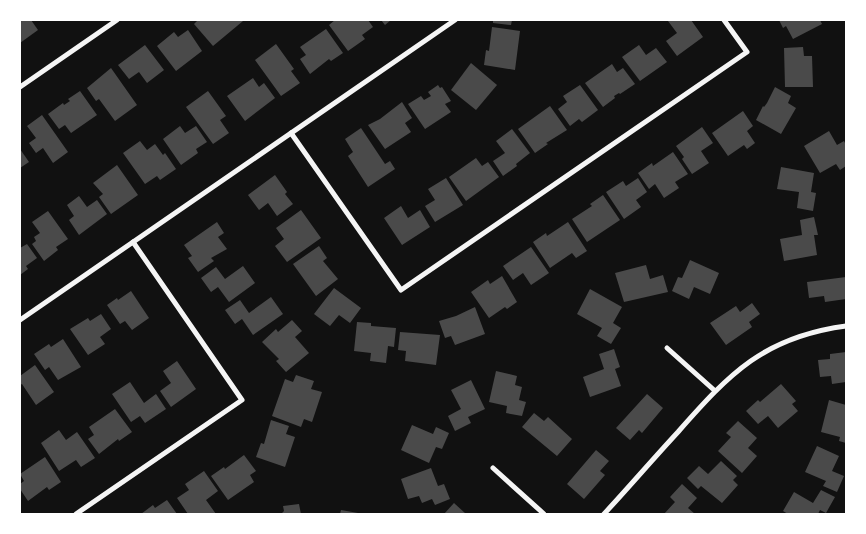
<svg xmlns="http://www.w3.org/2000/svg" width="866" height="534" viewBox="0 0 866 534" font-family="'Varela Round',sans-serif">
<style>
.building{fill:#4a4a4a}
.lines{fill:none;stroke-linecap:round;stroke-linejoin:round}
.minor{stroke:#f5f5f5;stroke-width:5}
</style>
<rect width="100%" height="100%" fill="#111"/>
<!-- building -->
<g class="building">
<polygon points="20,20 31,20 38,30 20,43"/>
<polygon points="198,20 242,20 243,21 213,46 194,24"/>
<polygon points="335,20 368,20 373,27 362,35 365,39 348,51 329,25"/>
<polygon points="381,20 391,20 385,25"/>
<polygon points="493,20 512,20 511,25 493,23"/>
<polygon points="670,20 691,20 703,37 677,56 666,41 677,33 668,21"/>
<polygon points="779,20 820,20 822,24 793,39 786,26 783,28"/>
<polygon points="492,27 520,31 515,70 484,65 486,50 489,51"/>
<polygon points="326,29 343,53 331,61 329,59 310,74 300,59 306,55 300,47"/>
<polygon points="188,30 202,51 176,71 157,46 174,32 178,37"/>
<polygon points="276,44 294,69 291,71 300,83 281,96 255,60"/>
<polygon points="145,45 164,70 147,83 139,72 129,79 118,65"/>
<polygon points="639,45 646,55 656,48 667,62 640,81 622,57"/>
<polygon points="803,47 804,56 812,56 813,87 785,87 784,48"/>
<polygon points="471,63 497,85 476,110 451,90"/>
<polygon points="612,64 617,72 623,68 635,84 620,94 619,93 614,96 615,98 603,107 585,83"/>
<polygon points="111,68 137,105 115,121 99,99 96,101 87,88"/>
<polygon points="253,78 259,87 264,83 275,98 245,121 227,96"/>
<polygon points="438,85 440,88 442,87 451,101 445,104 451,112 425,129 408,104 421,96 424,100 431,96 428,92"/>
<polygon points="580,85 598,110 582,122 579,119 570,126 558,109 567,102 563,96"/>
<polygon points="775,87 791,96 788,103 796,108 781,134 756,120 763,106 764,107 767,103"/>
<polygon points="80,91 97,115 71,133 65,125 59,129 48,114 63,103 64,105 70,101 68,99"/>
<polygon points="208,91 226,116 220,120 229,133 213,144 186,107"/>
<polygon points="402,102 412,118 405,123 411,132 385,149 368,125 380,119"/>
<polygon points="550,106 567,130 546,143 548,144 535,153 518,129"/>
<polygon points="743,111 753,126 747,131 755,143 747,149 744,145 728,156 712,133"/>
<polygon points="42,115 68,152 53,163 43,148 36,153 29,143 36,138 27,126"/>
<polygon points="180,126 185,133 196,126 207,142 196,149 198,153 181,165 163,139"/>
<polygon points="702,127 713,143 701,151 709,163 692,174 682,159 684,157 676,146"/>
<polygon points="361,128 385,164 390,161 395,169 368,187 348,156 353,152 345,139"/>
<polygon points="512,129 530,153 516,164 517,166 503,176 493,161 505,153 496,141"/>
<polygon points="829,131 837,145 844,141 846,145 846,166 840,170 836,164 820,173 804,146"/>
<polygon points="140,141 147,150 155,144 163,155 165,153 176,169 160,180 157,176 145,184 123,153"/>
<polygon points="20,149 29,162 20,168"/>
<polygon points="673,152 688,174 675,182 679,188 664,198 655,184 649,189 638,173 652,163 653,166"/>
<polygon points="476,158 482,166 488,162 499,177 466,201 449,177"/>
<polygon points="117,165 138,195 111,214 99,197 103,194 93,183"/>
<polygon points="781,167 814,173 811,192 816,193 813,211 797,208 799,192 777,189"/>
<polygon points="275,175 287,192 285,194 293,204 277,216 268,203 259,210 248,195"/>
<polygon points="446,178 463,205 435,222 425,206 435,200 428,189"/>
<polygon points="638,178 647,192 636,200 641,207 624,219 606,192 623,181 626,186"/>
<polygon points="603,195 620,220 587,242 572,219 592,206 590,204"/>
<polygon points="79,196 87,207 97,200 107,214 79,235 69,220 74,216 67,205"/>
<polygon points="401,206 408,218 420,210 430,227 402,245 384,218"/>
<polygon points="301,210 321,238 287,262 275,246 284,239 276,228"/>
<polygon points="48,211 68,239 56,247 58,250 44,261 32,244 36,241 34,237 40,233 32,222"/>
<polygon points="814,217 818,235 814,235 817,255 784,261 780,239 802,235 800,220"/>
<polygon points="217,222 224,233 218,237 227,249 211,258 214,261 198,272 188,258 192,256 184,245"/>
<polygon points="568,222 587,251 576,258 572,253 550,268 533,242 546,233 547,236"/>
<polygon points="27,244 37,258 26,266 28,269 20,275 20,248"/>
<polygon points="319,246 327,258 323,261 338,279 316,296 293,264"/>
<polygon points="531,247 549,273 531,285 523,273 513,280 503,266"/>
<polygon points="690,260 719,273 710,294 694,287 689,299 672,291 678,277 682,278"/>
<polygon points="646,265 650,279 663,275 668,292 624,302 615,273"/>
<polygon points="243,266 255,283 229,302 218,287 211,292 201,278 216,267 225,279"/>
<polygon points="502,276 517,302 507,309 505,307 489,318 471,292 488,280 490,284"/>
<polygon points="846,277 846,299 825,302 824,296 809,298 807,282"/>
<polygon points="334,288 361,308 350,323 339,315 330,326 314,314"/>
<polygon points="590,289 622,307 613,323 621,328 611,344 597,336 602,328 577,314"/>
<polygon points="131,291 149,318 132,330 125,321 120,324 107,305 117,298 118,300"/>
<polygon points="271,297 283,314 253,335 242,319 235,324 225,310 240,300 249,313"/>
<polygon points="752,303 760,314 749,322 752,327 726,345 710,323 736,306 740,312"/>
<polygon points="475,307 485,334 455,345 451,336 445,338 439,321 456,316"/>
<polygon points="101,314 111,329 100,337 105,344 88,355 70,329 88,318 90,321"/>
<polygon points="292,320 302,331 295,337 309,353 286,372 276,361 279,359 262,342 276,329 278,332"/>
<polygon points="357,322 371,323 371,326 396,328 394,347 388,346 386,363 370,361 371,353 354,351"/>
<polygon points="400,332 440,335 436,365 405,361 406,351 398,350"/>
<polygon points="63,339 81,367 58,380 49,367 45,370 34,354 49,344 51,347"/>
<polygon points="614,349 620,367 615,369 621,386 590,397 583,377 604,369 599,354"/>
<polygon points="846,352 846,382 832,384 831,376 820,377 818,360 830,359 830,354"/>
<polygon points="177,361 196,389 171,407 160,391 171,383 163,371"/>
<polygon points="35,365 54,392 36,405 22,384 20,385 20,376"/>
<polygon points="496,371 517,376 515,385 522,387 519,400 526,402 522,416 506,413 507,406 489,402"/>
<polygon points="296,375 314,381 311,389 322,392 312,422 304,419 301,427 272,416 285,379 293,382"/>
<polygon points="471,380 485,409 468,417 471,423 455,431 448,416 461,409 451,390"/>
<polygon points="130,382 144,403 156,394 166,409 145,423 140,416 131,422 112,394"/>
<polygon points="781,384 796,401 792,404 798,411 778,428 768,416 758,424 746,411 758,400 760,402"/>
<polygon points="647,394 663,408 642,433 639,430 630,440 616,428"/>
<polygon points="829,400 846,405 846,443 839,441 840,437 821,432"/>
<polygon points="115,409 132,432 119,441 118,439 99,454 88,439 94,435 89,427"/>
<polygon points="534,413 544,421 548,417 572,439 557,456 522,427"/>
<polygon points="271,420 289,426 286,434 295,437 285,467 256,457 261,443 264,444"/>
<polygon points="738,421 757,438 748,448 757,456 742,473 718,451 731,437 726,433"/>
<polygon points="412,425 433,434 436,427 449,433 442,449 436,447 429,463 401,450"/>
<polygon points="59,430 66,440 77,432 95,458 81,467 76,460 59,471 41,443"/>
<polygon points="817,446 839,456 832,471 844,476 837,492 823,486 826,481 805,472"/>
<polygon points="596,450 609,461 600,471 605,475 584,499 567,484"/>
<polygon points="244,455 256,471 250,475 254,482 228,500 211,476 224,467 225,469"/>
<polygon points="45,457 61,482 49,490 47,487 28,501 20,489 20,484 24,481 20,474"/>
<polygon points="721,461 737,476 733,480 738,485 722,503 701,486 698,489 687,478 699,466 708,474"/>
<polygon points="431,468 438,486 444,484 450,499 435,505 432,499 422,503 419,496 408,499 401,479"/>
<polygon points="204,471 218,491 206,500 216,514 188,514 177,498 189,490 185,484"/>
<polygon points="682,484 697,498 688,508 695,514 664,514 675,502 670,497"/>
<polygon points="821,490 835,497 826,513 820,510 818,514 788,514 783,511 794,492 813,503"/>
<polygon points="167,500 177,514 141,514 153,505 155,508"/>
<polygon points="454,503 466,514 444,514"/>
<polygon points="299,504 301,514 281,514 284,511 283,506"/>
<polygon points="341,510 358,513 358,514 340,514"/>
</g>
<g class="lines">
<!-- minor -->
<g class="minor">
<polyline points="20,87 117,20"/>
<polyline points="291,133 401,290 747,52 724,20"/>
<polyline points="20,320 455,20"/>
<polyline points="667,348 714,390"/>
<polyline points="493,468 544,514"/>
<polyline points="76,514 242,400 133,242"/>
<path d="M 604,514 C 629,487 653,459 678,432 C 730,373 764,337 846,326"/>
</g>
</g>
<!-- border -->
<rect width="866" height="534" fill="none" stroke="#ffffff" stroke-width="42"/>
</svg>
